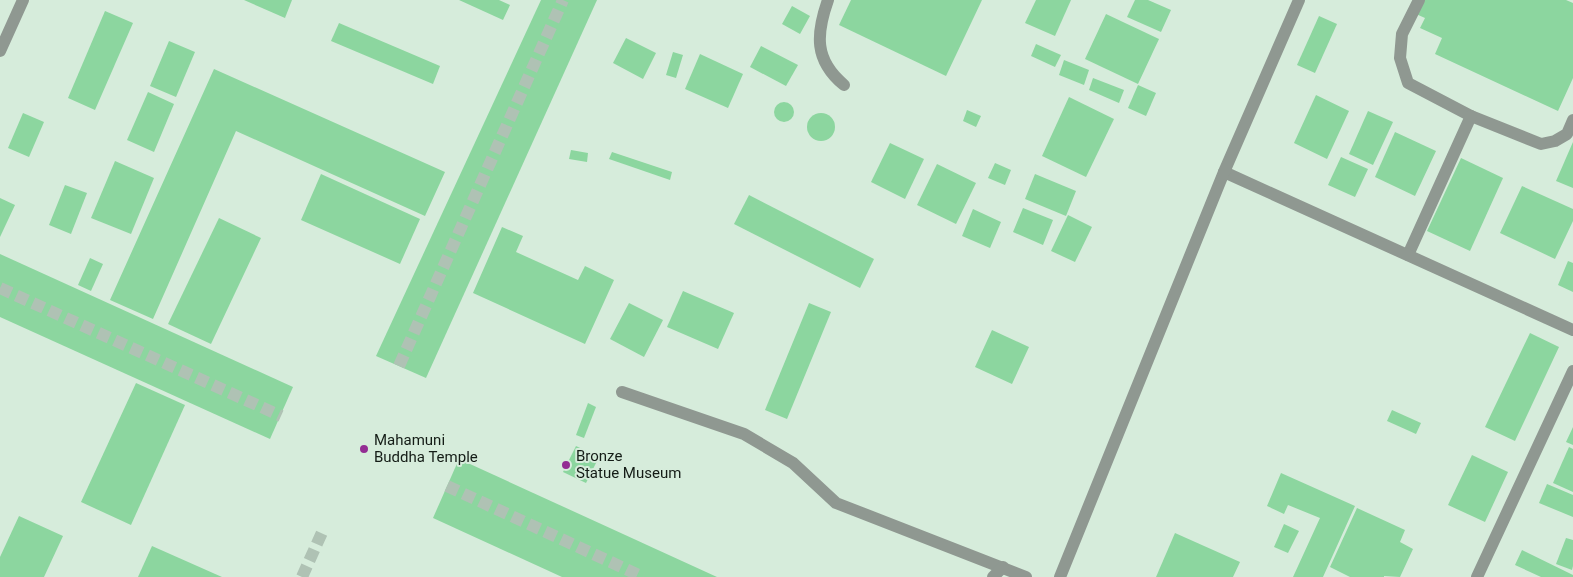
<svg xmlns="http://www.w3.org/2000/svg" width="1573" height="577" viewBox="0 0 1573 577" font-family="Roboto,sans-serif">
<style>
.building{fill:#8cd69f}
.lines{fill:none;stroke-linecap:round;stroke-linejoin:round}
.pedestrian-tunnel{stroke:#afc2b4;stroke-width:12;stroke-dasharray:12 6;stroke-linecap:butt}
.service{stroke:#8f9891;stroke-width:12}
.minor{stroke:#8f9891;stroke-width:12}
.poi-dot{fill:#932d93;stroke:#d6ecdb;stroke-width:2}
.labels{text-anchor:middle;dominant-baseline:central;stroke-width:4;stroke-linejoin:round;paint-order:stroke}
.poi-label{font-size:15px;fill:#141c16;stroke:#d6ecdb;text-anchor:start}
</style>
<rect width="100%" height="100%" fill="#d6ecdb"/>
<!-- building -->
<g class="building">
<polygon points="244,0 292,0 285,18"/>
<polygon points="459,0 499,0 510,5 503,20"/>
<polygon points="541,0 597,0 426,378 376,356"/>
<polygon points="851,0 982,0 946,76 839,25"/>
<polygon points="1036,0 1071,0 1055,36 1025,23"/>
<polygon points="1135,0 1148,0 1171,10 1161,32 1127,17"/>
<polygon points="1423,0 1566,0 1573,3 1573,78 1558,111 1435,54 1442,38 1420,28 1425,18 1416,14"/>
<polygon points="792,6 810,16 800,34 782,24"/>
<polygon points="105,11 133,23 95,110 68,98"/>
<polygon points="1106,14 1159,39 1138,84 1085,59"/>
<polygon points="1319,16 1337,24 1315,73 1297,65"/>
<polygon points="339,23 440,66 433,84 331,41"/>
<polygon points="626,38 656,53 643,79 613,63"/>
<polygon points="169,41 195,52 176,97 150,86"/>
<polygon points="1036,44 1061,55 1055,67 1031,56"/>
<polygon points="761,46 798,65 786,86 750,67"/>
<polygon points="673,52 683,55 676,78 666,75"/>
<polygon points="700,54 743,74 728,108 685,89"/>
<polygon points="1064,60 1089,70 1084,85 1059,75"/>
<polygon points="214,69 445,172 425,216 236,131 153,319 110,300"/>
<polygon points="1093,78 1124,90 1119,103 1089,90"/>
<polygon points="1138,85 1156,93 1146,116 1128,108"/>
<polygon points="148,92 174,104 154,152 127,140"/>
<polygon points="1316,95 1349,111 1327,159 1294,143"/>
<polygon points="1069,97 1114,119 1086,177 1042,156"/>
<circle cx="784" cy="112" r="10"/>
<polygon points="967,110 981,116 976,127 963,121"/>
<polygon points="1368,111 1393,122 1373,165 1349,154"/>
<polygon points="23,113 44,122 29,157 8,148"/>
<circle cx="821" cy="127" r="14"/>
<polygon points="1395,132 1436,151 1415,196 1375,177"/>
<polygon points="1573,142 1573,188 1556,181"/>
<polygon points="890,143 924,159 905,199 871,182"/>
<polygon points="571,150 588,153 587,162 569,159"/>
<polygon points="612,152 672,172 670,180 609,159"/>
<polygon points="1341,157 1368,169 1355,197 1328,185"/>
<polygon points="1461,158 1503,178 1470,251 1427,231"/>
<polygon points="115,161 154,178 131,234 91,218"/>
<polygon points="995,163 1011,170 1005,185 988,178"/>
<polygon points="937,164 976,183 956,224 917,205"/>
<polygon points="321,174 420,219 400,264 301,220"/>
<polygon points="1035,174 1076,191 1066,216 1025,199"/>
<polygon points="65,185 87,193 71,234 49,225"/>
<polygon points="1522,186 1573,209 1573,221 1555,259 1500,233"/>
<polygon points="749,195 874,259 860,288 734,224"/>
<polygon points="0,198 15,205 0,237"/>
<polygon points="1023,208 1053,220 1043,245 1013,232"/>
<polygon points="973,209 1001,222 990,248 962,236"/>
<polygon points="1068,215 1092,227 1075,262 1051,251"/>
<polygon points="219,218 261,238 211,344 168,324"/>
<polygon points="502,227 523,236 516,252 578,280 585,266 614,280 585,344 473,293"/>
<polygon points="0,254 293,387 270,439 0,317"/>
<polygon points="90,258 103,264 91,291 78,285"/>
<polygon points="1568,261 1573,263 1573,292 1558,285"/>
<polygon points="683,291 734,313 718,349 667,327"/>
<polygon points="629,303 663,320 644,357 610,339"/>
<polygon points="809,303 831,312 787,419 765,410"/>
<polygon points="992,330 1029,347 1012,384 975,367"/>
<polygon points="1530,333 1559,347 1515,441 1485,427"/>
<polygon points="136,383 185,405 131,525 81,502"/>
<polygon points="588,403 596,407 584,438 576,435"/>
<polygon points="1392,410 1421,423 1416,434 1387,421"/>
<polygon points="1573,427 1573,445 1566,442"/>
<polygon points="576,446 599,457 586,483 563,472"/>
<polygon points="1569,447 1573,449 1573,492 1553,483"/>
<polygon points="1472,455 1508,472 1485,522 1448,505"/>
<polygon points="459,459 717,577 562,577 433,518"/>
<polygon points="1281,473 1355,506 1323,577 1293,577 1320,518 1288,505 1284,514 1267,506"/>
<polygon points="1547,484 1573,495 1573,517 1539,503"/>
<polygon points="1357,508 1405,530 1400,542 1413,549 1400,577 1384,576 1384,577 1350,577 1330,567"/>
<polygon points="19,516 63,536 44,577 0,577 0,557"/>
<polygon points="1284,524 1299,531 1288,553 1274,547"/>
<polygon points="1175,533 1240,562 1233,577 1156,577"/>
<polygon points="1566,538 1573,540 1573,566 1572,570 1556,564"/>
<polygon points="152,546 222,577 138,577"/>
<polygon points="1522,550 1573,575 1573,577 1541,577 1515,565"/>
</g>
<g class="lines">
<!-- pedestrian-tunnel -->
<g class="pedestrian-tunnel">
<polyline points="0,288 281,416"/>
<polyline points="399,366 563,0"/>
<polyline points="447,486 643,577"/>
<polyline points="302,577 324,528"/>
</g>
<!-- service -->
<g class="service">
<polyline points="1419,0 1402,34 1400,58 1408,83 1471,116 1541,144 1555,141 1567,134 1573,120"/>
<polyline points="1408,255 1471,116"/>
<polyline points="622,392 744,434 793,463 836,503 1026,577"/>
<polyline points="993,577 1003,567"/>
</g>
<!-- minor -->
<g class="minor">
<path d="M 828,0 C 816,34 814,60 844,85"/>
<polyline points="0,51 23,0"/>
<polyline points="1224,172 1573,330"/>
<polyline points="1060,577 1224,172 1299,0"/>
<polyline points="1477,577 1573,371"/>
</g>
</g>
<!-- markers -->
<g class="poi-dot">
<circle cx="364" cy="449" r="5"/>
<circle cx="566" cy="465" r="5"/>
</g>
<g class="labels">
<!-- poi labels -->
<g class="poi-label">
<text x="374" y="440">Mahamuni<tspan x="374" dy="17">Buddha Temple</tspan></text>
<text x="576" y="456">Bronze<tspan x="576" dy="17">Statue Museum</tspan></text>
</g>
</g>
</svg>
